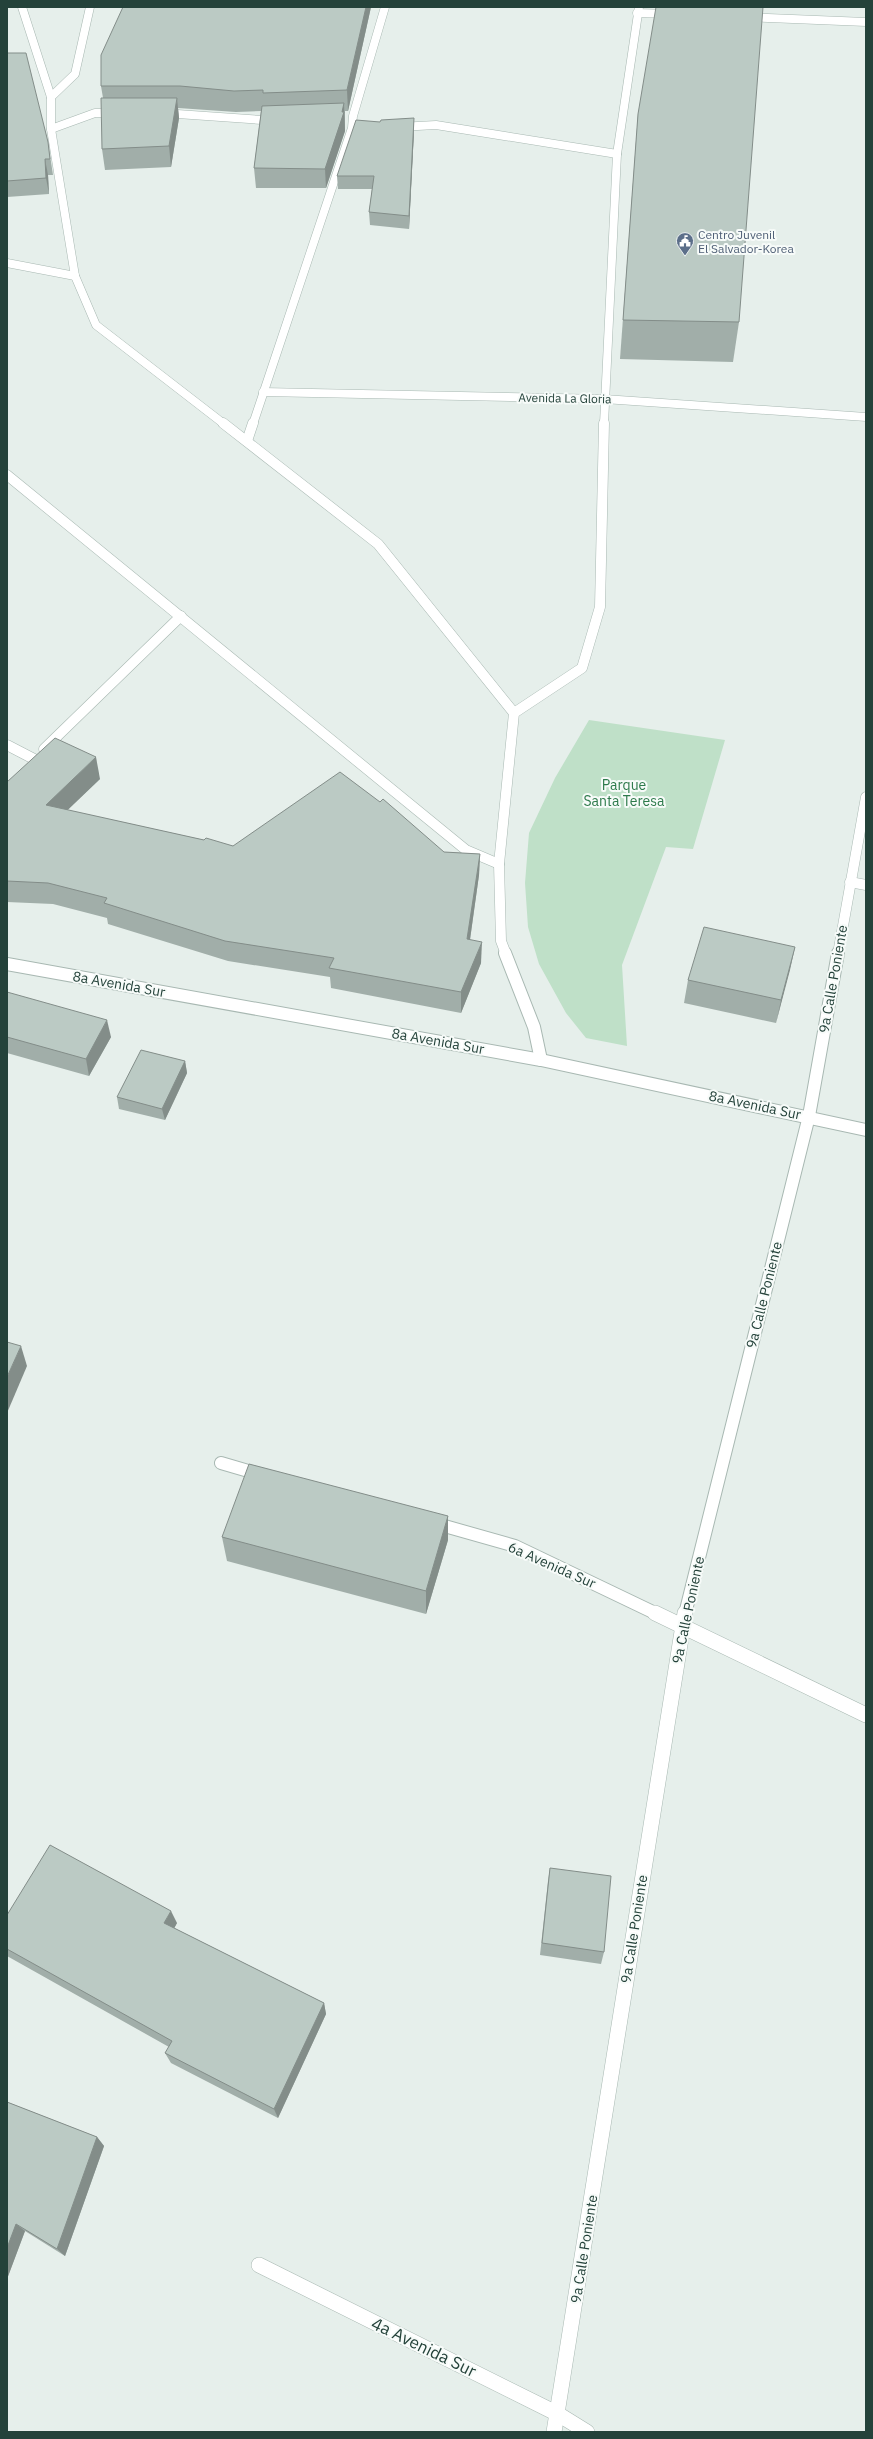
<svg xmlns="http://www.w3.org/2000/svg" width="873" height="2439" viewBox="0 0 873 2439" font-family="'IBM Plex Sans',sans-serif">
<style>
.green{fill:#bfe0c8}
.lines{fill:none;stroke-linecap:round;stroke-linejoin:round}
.minor-far3-casing{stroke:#a8b8b2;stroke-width:9}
.minor-far2-casing{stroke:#a8b8b2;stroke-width:11}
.minor-far1-casing{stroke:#a8b8b2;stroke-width:14}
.minor-casing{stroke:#a8b8b2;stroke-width:16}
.minor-far3{stroke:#fff;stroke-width:8}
.minor-far2{stroke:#fff;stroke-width:10}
.minor-far1{stroke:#fff;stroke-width:12}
.minor{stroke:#fff;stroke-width:15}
.wall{fill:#a1aea9}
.shaded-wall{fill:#838d89}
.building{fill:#bbcac4;stroke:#838d89}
.labels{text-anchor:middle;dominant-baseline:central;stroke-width:4;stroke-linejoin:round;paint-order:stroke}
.far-service-label{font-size:12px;fill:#4e5e75;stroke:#f7fbf9;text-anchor:start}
.far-street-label{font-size:12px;fill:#24423a;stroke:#f7fbf9}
.park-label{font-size:14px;fill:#2d7a4b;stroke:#f7fbf9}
.street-label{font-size:14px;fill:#24423a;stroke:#f7fbf9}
.near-street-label{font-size:17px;fill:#24423a;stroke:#f7fbf9}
</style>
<rect width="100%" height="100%" fill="#e6efeb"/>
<!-- green -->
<polygon class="green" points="589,720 725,740 693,849 666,847 622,965 627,1046 586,1038 566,1013 539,964 528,927 525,883 529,833 555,778"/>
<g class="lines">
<!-- minor-far3 casing -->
<g class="minor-far3-casing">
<g id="minor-far3">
<polyline points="22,7 51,97 51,129 75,276 96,325 224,424"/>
<polyline points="637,13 670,14"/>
<polyline points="746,17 866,22"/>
<polyline points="51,97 75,74 90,7"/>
<polyline points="163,113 276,121"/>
<polyline points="399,127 436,125 617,154"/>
<polyline points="51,129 95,113 117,113"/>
<polyline points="7,263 75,276"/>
<polyline points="263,392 604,399 866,417"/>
<polyline points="253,424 352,128 353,116 385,7"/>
<polyline points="604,424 617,154 639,7"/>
</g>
</g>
<!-- minor-far2 casing -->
<g class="minor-far2-casing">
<g id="minor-far2">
<polyline points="223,423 378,544 514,713"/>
<polyline points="247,441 253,423"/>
<polyline points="7,475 466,850 499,864"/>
<polyline points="7,745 34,759"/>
<polyline points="44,749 181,616"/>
<polyline points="850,882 866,885"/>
<polyline points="506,954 501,941 499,864 514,713 582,668 600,607 604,423"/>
<polyline points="838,954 866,797"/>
</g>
</g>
<!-- minor-far1 casing -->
<g class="minor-far1-casing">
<g id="minor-far1">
<polyline points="505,953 534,1027 541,1060"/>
<polyline points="7,964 541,1060 866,1130"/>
<polyline points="221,1463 262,1475"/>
<polyline points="434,1523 515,1546 657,1614"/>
<polyline points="685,1614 809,1116 838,953"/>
</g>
</g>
<!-- minor casing -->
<g class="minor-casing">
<g id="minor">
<polyline points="655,1613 866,1715"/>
<polyline points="259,2265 558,2414 587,2432"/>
<polyline points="554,2432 685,1613"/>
</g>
</g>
<!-- minor-far3 -->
<use href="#minor-far3" class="minor-far3"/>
<!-- minor-far2 -->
<use href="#minor-far2" class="minor-far2"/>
<!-- minor-far1 -->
<use href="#minor-far1" class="minor-far1"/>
<!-- minor -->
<use href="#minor" class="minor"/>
</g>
<!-- wall -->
<g class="wall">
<polygon points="371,7 348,111 345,111 345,131 326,188 256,188 254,168 261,111 236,112 178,108 179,118 171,167 105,170 102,149 103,98 101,86"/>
<polygon points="7,53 48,142 53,175 48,175 49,194 7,197"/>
<polygon points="638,114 739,322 733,362 620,359"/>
<polygon points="414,118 414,131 409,229 370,225 369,212 372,189 338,189 337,176"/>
<polygon points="100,779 67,810 204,840 233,846 444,852 480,854 479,875 470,940 481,963 461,1013 331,988 330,977 228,961 108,924 107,918 53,904 7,902 7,782"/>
<polygon points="795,947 776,1023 684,1003 688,980"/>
<polygon points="7,992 111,1037 89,1076 7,1053"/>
<polygon points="185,1061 187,1073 165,1120 119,1109 117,1097"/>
<polygon points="448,1516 448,1540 426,1614 227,1561 222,1537"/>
<polygon points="550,1868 604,1952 601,1964 540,1955 548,1881"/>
<polygon points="7,1915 177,1923 174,1928 324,2003 326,2014 278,2118 171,2063 165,2053 169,2047 7,1956"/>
<polygon points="7,2102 97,2137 104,2146 65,2256 25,2231 7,2279"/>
</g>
<!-- shaded-wall -->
<g class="shaded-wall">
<polygon points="366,7 371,7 348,111 347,90"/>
<polygon points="177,98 179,118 171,167 169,146"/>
<polygon points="344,103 345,131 326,188 325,169"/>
<polygon points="414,118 414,131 409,229 409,216"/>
<polygon points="45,159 48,175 49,194 46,178"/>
<polygon points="96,757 100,779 50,827 46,805"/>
<polygon points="480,854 479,875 467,960 467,939"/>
<polygon points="482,942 481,963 461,1013 461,992"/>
<polygon points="795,947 790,970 776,1023 781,1000"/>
<polygon points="107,1020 111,1037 89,1076 86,1059"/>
<polygon points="185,1061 187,1073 165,1120 162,1109"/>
<polygon points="21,1346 27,1366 7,1413 7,1377"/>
<polygon points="448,1516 448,1540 426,1614 426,1591"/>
<polygon points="171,1911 177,1923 170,1936 164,1923"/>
<polygon points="324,2003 326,2014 278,2118 274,2109"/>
<polygon points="97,2137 104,2146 65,2256 57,2249"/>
<polygon points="16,2224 25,2231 7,2279 7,2248"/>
</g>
<!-- building -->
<g class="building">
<polygon points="123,7 366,7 347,90 263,93 263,90 234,91 180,86 101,86 101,55"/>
<polygon points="656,7 763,7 739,322 623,320 638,114"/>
<polygon points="7,53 26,53 48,142 50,159 45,159 46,178 7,181"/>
<polygon points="101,98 177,98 169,146 102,149"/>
<polygon points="344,103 342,112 344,112 325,169 254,168 262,106"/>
<polygon points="414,118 409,216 369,212 374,176 337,176 356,120 380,122 381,120"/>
<polygon points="55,738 96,757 46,805 204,840 206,838 233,846 340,772 380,802 383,799 444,852 480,854 467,939 482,942 461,992 329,968 334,958 225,941 104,903 107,898 48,883 7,881 7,782"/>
<polygon points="704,927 795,947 781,1000 688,980"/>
<polygon points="7,992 107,1020 86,1059 7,1037"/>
<polygon points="141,1050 185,1061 162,1109 117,1097"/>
<polygon points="7,1342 21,1346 7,1377"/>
<polygon points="249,1464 448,1516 426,1591 222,1537"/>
<polygon points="50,1845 171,1911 164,1923 324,2003 274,2109 165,2053 172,2041 7,1949 7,1915"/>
<polygon points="550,1868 611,1876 604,1952 542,1943"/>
<polygon points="7,2102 97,2137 57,2249 16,2224 7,2248"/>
</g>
<!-- icons -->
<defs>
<g id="civic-pin" transform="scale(0.9)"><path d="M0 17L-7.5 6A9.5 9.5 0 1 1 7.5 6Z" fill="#5c6f8a" stroke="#f7fbf9"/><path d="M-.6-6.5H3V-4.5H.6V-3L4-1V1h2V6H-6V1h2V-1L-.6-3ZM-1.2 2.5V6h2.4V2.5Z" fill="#fff"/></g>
</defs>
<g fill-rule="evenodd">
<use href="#civic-pin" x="685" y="241"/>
</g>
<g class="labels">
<!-- far-service labels -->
<g class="far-service-label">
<text x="698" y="234">Centro Juvenil<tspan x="698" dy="14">El Salvador-Korea</tspan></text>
</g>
<!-- far-street labels -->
<g class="far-street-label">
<text transform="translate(565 398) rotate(1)">Avenida La Gloria</text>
</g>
<!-- park labels -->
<g class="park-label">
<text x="624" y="785">Parque<tspan x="624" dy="16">Santa Teresa</tspan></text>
</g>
<!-- street labels -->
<g class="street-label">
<text transform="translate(833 979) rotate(-80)">9a Calle Poniente</text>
<text transform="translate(119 984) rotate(10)">8a Avenida Sur</text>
<text transform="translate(438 1041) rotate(10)">8a Avenida Sur</text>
<text transform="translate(755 1105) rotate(12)">8a Avenida Sur</text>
<text transform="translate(764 1295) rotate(-76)">9a Calle Poniente</text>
<text transform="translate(552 1565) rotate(24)">6a Avenida Sur</text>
<text transform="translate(688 1610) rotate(-78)">9a Calle Poniente</text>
<text transform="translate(634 1929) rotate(-81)">9a Calle Poniente</text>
<text transform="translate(584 2249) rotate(-81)">9a Calle Poniente</text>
</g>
<!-- near-street labels -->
<g class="near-street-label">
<text transform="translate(424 2347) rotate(26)">4a Avenida Sur</text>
</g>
</g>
<!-- border -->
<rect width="873" height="2439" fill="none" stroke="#24423a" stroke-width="16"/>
</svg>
